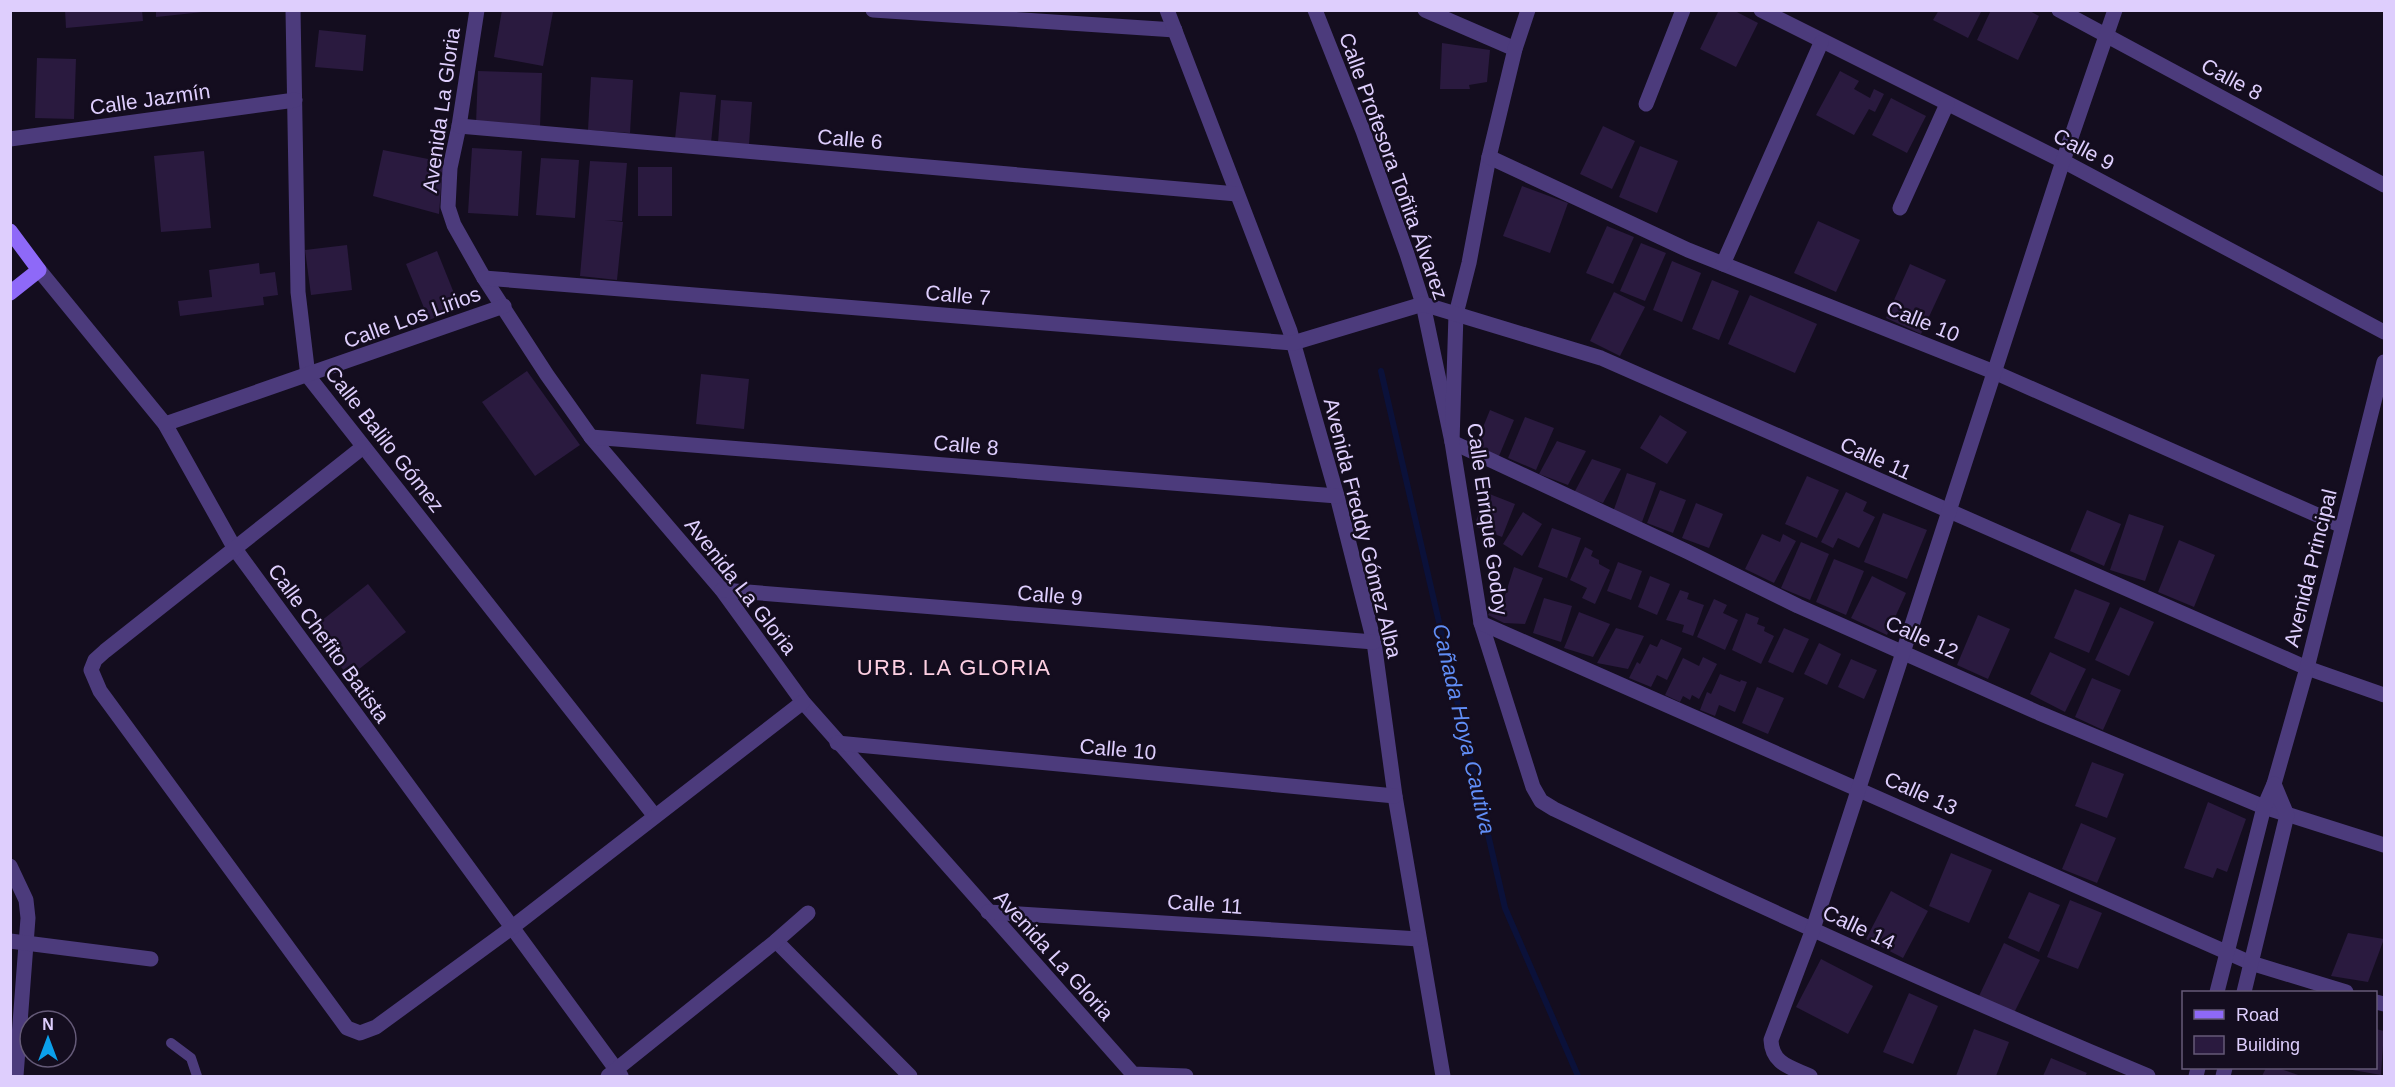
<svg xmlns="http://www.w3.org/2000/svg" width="2395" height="1087" viewBox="0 0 2395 1087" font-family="Helvetica,sans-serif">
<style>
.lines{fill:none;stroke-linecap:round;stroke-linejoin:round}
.stream{stroke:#0b113a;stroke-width:6}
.building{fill:#2a1a3f}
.lane{stroke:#4c3b7c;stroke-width:10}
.street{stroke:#4c3b7c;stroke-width:15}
.secondary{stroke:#8e69f8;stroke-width:15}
.labels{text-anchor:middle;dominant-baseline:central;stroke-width:5;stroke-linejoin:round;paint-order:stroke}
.street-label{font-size:21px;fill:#decefd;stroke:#140d1f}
.neighbourhood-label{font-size:22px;letter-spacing:1.5px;fill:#fdcfe2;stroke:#140d1f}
.water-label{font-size:22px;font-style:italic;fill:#618ef7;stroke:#140d1f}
</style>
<rect width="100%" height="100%" fill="#140d1f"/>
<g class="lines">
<!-- stream -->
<polyline class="stream" points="1381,371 1505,908 1578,1076"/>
</g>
<!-- building -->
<g class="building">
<polygon points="65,10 142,10 143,21 66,28"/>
<polygon points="156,10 203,10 203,12 156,17"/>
<polygon points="502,10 553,12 543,66 494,57"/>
<polygon points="1719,10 1733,10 1758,23 1736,67 1700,49"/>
<polygon points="1939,10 1982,10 1968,38 1933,20"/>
<polygon points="1991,10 2028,10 2039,16 2018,60 1977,40"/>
<polygon points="319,30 366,35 363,71 315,67"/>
<polygon points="1442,43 1490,50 1487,82 1469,85 1470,89 1440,89"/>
<polygon points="37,58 76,59 74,119 35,118"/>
<polygon points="478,71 542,73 540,127 476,124"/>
<polygon points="1840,71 1859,81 1854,89 1870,98 1874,89 1884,94 1875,112 1869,109 1854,135 1816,115"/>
<polygon points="591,77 633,80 630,133 588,130"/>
<polygon points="680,92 716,95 711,143 675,139"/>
<polygon points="1891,98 1926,116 1907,153 1872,135"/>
<polygon points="721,100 752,102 749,145 718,143"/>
<polygon points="1603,126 1635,141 1612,189 1580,174"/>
<polygon points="1640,146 1678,161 1657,213 1619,197"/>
<polygon points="472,148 522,151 518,216 468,213"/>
<polygon points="383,150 443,162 439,214 373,196"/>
<polygon points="204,151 211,228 161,232 154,156"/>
<polygon points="541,158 579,160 575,218 536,215"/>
<polygon points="590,161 627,163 622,221 605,220 623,222 617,280 580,276"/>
<rect x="638" y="167" width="34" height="49"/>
<polygon points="1522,186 1568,203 1550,253 1503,236"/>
<polygon points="1818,221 1860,240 1836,292 1794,273"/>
<polygon points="1607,226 1634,237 1613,284 1586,273"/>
<polygon points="1641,243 1666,253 1645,301 1620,291"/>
<polygon points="347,245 352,290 311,295 305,250"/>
<polygon points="437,251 460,308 429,320 406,264"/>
<polygon points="1672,261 1701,273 1682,322 1653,310"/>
<polygon points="259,263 260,274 275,272 278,295 263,297 264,305 180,316 178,301 212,297 209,270"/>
<polygon points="1910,264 1946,280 1921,334 1886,318"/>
<polygon points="1712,280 1739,291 1719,340 1692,329"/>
<polygon points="1614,292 1645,307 1620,356 1590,341"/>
<polygon points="1750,295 1817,324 1795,373 1728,344"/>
<polygon points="527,371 580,445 535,476 482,402"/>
<polygon points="701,374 749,379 744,429 696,424"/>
<polygon points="1490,410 1514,420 1499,456 1475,447"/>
<polygon points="1660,415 1687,432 1667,464 1640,448"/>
<polygon points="1525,417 1554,428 1536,470 1508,458"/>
<polygon points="1557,441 1586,451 1568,485 1539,474"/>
<polygon points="1592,459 1621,469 1603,503 1574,493"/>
<polygon points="1627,473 1656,483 1642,522 1613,512"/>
<polygon points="1807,476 1839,490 1817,538 1785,524"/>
<polygon points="1660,490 1686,500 1673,533 1647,523"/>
<polygon points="1846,492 1867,502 1863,511 1875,517 1859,548 1838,538 1833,548 1821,542"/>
<polygon points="1487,493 1515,504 1502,537 1474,526"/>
<polygon points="1696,503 1723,514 1709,548 1682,538"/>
<polygon points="2087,510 2121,524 2104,566 2070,551"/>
<polygon points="1523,512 1542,524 1522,556 1503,544"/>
<polygon points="1883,513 1927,530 1907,579 1864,562"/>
<polygon points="2129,514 2164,526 2145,581 2110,570"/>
<polygon points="1552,528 1581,538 1567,578 1538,567"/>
<polygon points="1762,534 1780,542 1783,534 1796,541 1774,583 1745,569"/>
<polygon points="2179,540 2215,555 2194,607 2158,592"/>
<polygon points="1801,542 1829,554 1810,600 1781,588"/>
<polygon points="1585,547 1593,551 1591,556 1599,560 1599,564 1610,570 1595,604 1582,598 1587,588 1570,580"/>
<polygon points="1834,559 1864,571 1846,615 1816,602"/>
<polygon points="1618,562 1642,571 1631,600 1607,591"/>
<polygon points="1514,567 1543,578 1525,624 1504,623 1488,615 1497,600 1503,602"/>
<polygon points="1650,576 1670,584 1657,615 1638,607"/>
<polygon points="1872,576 1906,593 1887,635 1851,618"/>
<polygon points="368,584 406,632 349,677 311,629"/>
<polygon points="2075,589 2110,603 2089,653 2054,638"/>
<polygon points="1680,590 1689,593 1687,599 1704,605 1693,636 1682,632 1684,625 1666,620"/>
<polygon points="1544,598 1572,606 1561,642 1533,633"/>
<polygon points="1714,599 1727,605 1723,613 1738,620 1725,650 1697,637"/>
<polygon points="2120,607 2154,622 2129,676 2095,660"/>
<polygon points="1579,612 1610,624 1593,657 1564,648"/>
<polygon points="1746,613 1759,618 1757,624 1765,627 1764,631 1774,636 1761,664 1732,650"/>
<polygon points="1978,615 2010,629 1988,679 1957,665"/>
<polygon points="1616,628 1644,636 1628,669 1597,663"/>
<polygon points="1784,628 1809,639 1793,673 1768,662"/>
<polygon points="1661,639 1682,648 1667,680 1657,675 1651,687 1629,678 1637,662 1640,664 1650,644 1657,647"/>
<polygon points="1819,643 1841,654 1827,685 1804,674"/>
<polygon points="2050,652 2086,669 2065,712 2030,694"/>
<polygon points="1703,657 1717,664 1699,699 1692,695 1690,700 1683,696 1680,702 1665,695 1683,658 1699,666"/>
<polygon points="1851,659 1877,670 1864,699 1838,687"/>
<polygon points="1720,674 1740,682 1741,680 1747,682 1735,712 1719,705 1715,716 1700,710 1707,692 1711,694"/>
<polygon points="2092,678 2121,690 2103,730 2075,717"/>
<polygon points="1757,687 1784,698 1768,734 1742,723"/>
<polygon points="2092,762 2124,774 2107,818 2075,806"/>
<polygon points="2208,802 2246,819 2227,872 2217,868 2213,878 2184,868"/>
<polygon points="2081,823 2116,838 2097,883 2062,869"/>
<polygon points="1951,853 1992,870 1969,923 1929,906"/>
<polygon points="1891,891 1928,911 1903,958 1866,939"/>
<polygon points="2029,892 2060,905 2039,952 2008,938"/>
<polygon points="2070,900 2102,913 2078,969 2047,957"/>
<polygon points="2348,933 2384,939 2368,982 2331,976"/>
<polygon points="2004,943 2040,960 2014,1013 1979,996"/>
<polygon points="1821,959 1873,986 1848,1034 1796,1007"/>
<polygon points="1909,993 1938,1006 1913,1064 1883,1052"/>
<polygon points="1974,1029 2009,1042 1996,1076 1956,1076"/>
<polygon points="2376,1029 2384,1031 2381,1075 2347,1069 2376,1068"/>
<polygon points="2051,1058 2087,1073 2085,1076 2043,1076"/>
<polygon points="2266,1068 2278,1068 2301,1076 2262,1076"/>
</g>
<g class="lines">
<!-- lane -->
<polyline class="lane" points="171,1043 191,1058 197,1076"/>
<!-- street -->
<g class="street">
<polyline points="293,10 298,292 308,376 654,815"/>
<polyline points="477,10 459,126 450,168 448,207 454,225 484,278 547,375 591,437 722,590 803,702 1133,1074 1186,1076"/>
<polyline points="873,10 1175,30"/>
<polyline points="1167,10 1290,331 1337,496 1374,642 1395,796 1443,1076"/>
<polyline points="1315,10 1363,131 1407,254 1423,304 1452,442 1686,551 1798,606 2039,713 2264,807 2384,845"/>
<polyline points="1425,10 1515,49"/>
<path d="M 1528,10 L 1515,49 L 1489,157 L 1469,263 L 1456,314 L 1452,442 L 1481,623 L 1533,787 L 1541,801 L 1554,809 C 1751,903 1948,992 2148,1076"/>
<polyline points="1761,10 2063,161 2384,332"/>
<polyline points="2059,10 2384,185"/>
<polyline points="1646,104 1683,10"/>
<polyline points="459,126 1237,194"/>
<polyline points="10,139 295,100"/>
<polyline points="1489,157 1688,250 1994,372 2342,526"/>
<polyline points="1900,208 1947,104"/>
<polyline points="1723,264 1821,43"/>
<polyline points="39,270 165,424 235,549 621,1076"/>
<polyline points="484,278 1293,343 1423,304 1601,358 2307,668 2384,695"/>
<polyline points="165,424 504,306"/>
<polyline points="591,437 1337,496"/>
<polyline points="363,447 105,651 95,660 91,670 100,691 347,1028 360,1033 376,1027 510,929 803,702"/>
<polyline points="722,590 1374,642"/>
<polyline points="1481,623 2251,963 2346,992"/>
<polyline points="837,743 1395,796"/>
<polyline points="2274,784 2307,668 2384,362"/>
<polyline points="10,866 26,900 28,918 16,1076"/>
<polyline points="988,912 1419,939"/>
<polyline points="10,941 151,959"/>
<polyline points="776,941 910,1076"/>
<polyline points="2217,992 2264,807 2274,784 2287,815 2244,992"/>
<polyline points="2376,1002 2384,1004"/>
<polyline points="608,1076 776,941 808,913"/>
<path d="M 1810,1076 C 1790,1067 1772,1064 1771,1040 L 1813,929 L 2063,161 L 2115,10"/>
<polyline points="2196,1076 2198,1068"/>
<polyline points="2223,1076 2225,1068"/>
</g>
<!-- secondary -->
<polyline class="secondary" points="10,231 39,270 10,293"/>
</g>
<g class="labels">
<!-- street labels -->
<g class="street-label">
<text transform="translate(2232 79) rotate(28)">Calle 8</text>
<text transform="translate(150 99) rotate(-8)">Calle Jazmín</text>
<text transform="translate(441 110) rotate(-82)">Avenida La Gloria</text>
<text transform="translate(850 139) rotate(5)">Calle 6</text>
<text transform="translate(2084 149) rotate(28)">Calle 9</text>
<text transform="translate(1394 166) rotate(70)">Calle Profesora Toñita Álvarez</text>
<text transform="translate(958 295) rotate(5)">Calle 7</text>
<text transform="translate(412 317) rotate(-20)">Calle Los Lirios</text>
<text transform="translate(1923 321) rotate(22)">Calle 10</text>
<text transform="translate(385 439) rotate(52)">Calle Balilo Gómez</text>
<text transform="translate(966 445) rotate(5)">Calle 8</text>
<text transform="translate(1876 458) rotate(24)">Calle 11</text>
<text transform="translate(1488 519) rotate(82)">Calle Enrique Godoy</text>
<text transform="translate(1363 528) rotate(76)">Avenida Freddy Gómez Alba</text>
<text transform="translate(2310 568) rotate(-76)">Avenida Principal</text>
<text transform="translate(741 586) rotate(52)">Avenida La Gloria</text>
<text transform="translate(1050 595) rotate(5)">Calle 9</text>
<text transform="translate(1922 637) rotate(24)">Calle 12</text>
<text transform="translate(329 643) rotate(54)">Calle Chefito Batista</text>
<text transform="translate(1118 749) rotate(5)">Calle 10</text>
<text transform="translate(1921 793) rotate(24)">Calle 13</text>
<text transform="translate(1205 904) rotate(4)">Calle 11</text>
<text transform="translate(1859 927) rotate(25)">Calle 14</text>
<text transform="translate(1054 955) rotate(48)">Avenida La Gloria</text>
</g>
<!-- neighbourhood labels -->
<g class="neighbourhood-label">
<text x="954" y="667">URB. LA GLORIA</text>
</g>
<!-- water labels -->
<g class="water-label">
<text transform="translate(1464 729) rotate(77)">Cañada Hoya Cautiva</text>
</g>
</g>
<!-- border -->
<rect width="2395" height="1087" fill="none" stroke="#decefd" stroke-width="24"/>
<!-- legend -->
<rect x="2182" y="991" width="195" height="78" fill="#140d1f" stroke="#655a78" stroke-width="1.5"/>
<rect x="2194" y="1010" width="30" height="9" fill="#8e69f8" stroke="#655a78" stroke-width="1.5"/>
<text x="2236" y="1021" font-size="18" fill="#decefd">Road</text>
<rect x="2194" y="1036" width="30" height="18" fill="#2a1a3f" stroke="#655a78" stroke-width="1.5"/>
<text x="2236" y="1051" font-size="18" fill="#decefd">Building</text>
<!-- north arrow -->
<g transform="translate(48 1039)"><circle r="28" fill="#140d1f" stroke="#655a78" stroke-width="1.5"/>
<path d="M0-4.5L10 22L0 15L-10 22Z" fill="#0ba0eb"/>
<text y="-9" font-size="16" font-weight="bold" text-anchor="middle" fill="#decefd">N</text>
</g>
</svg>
